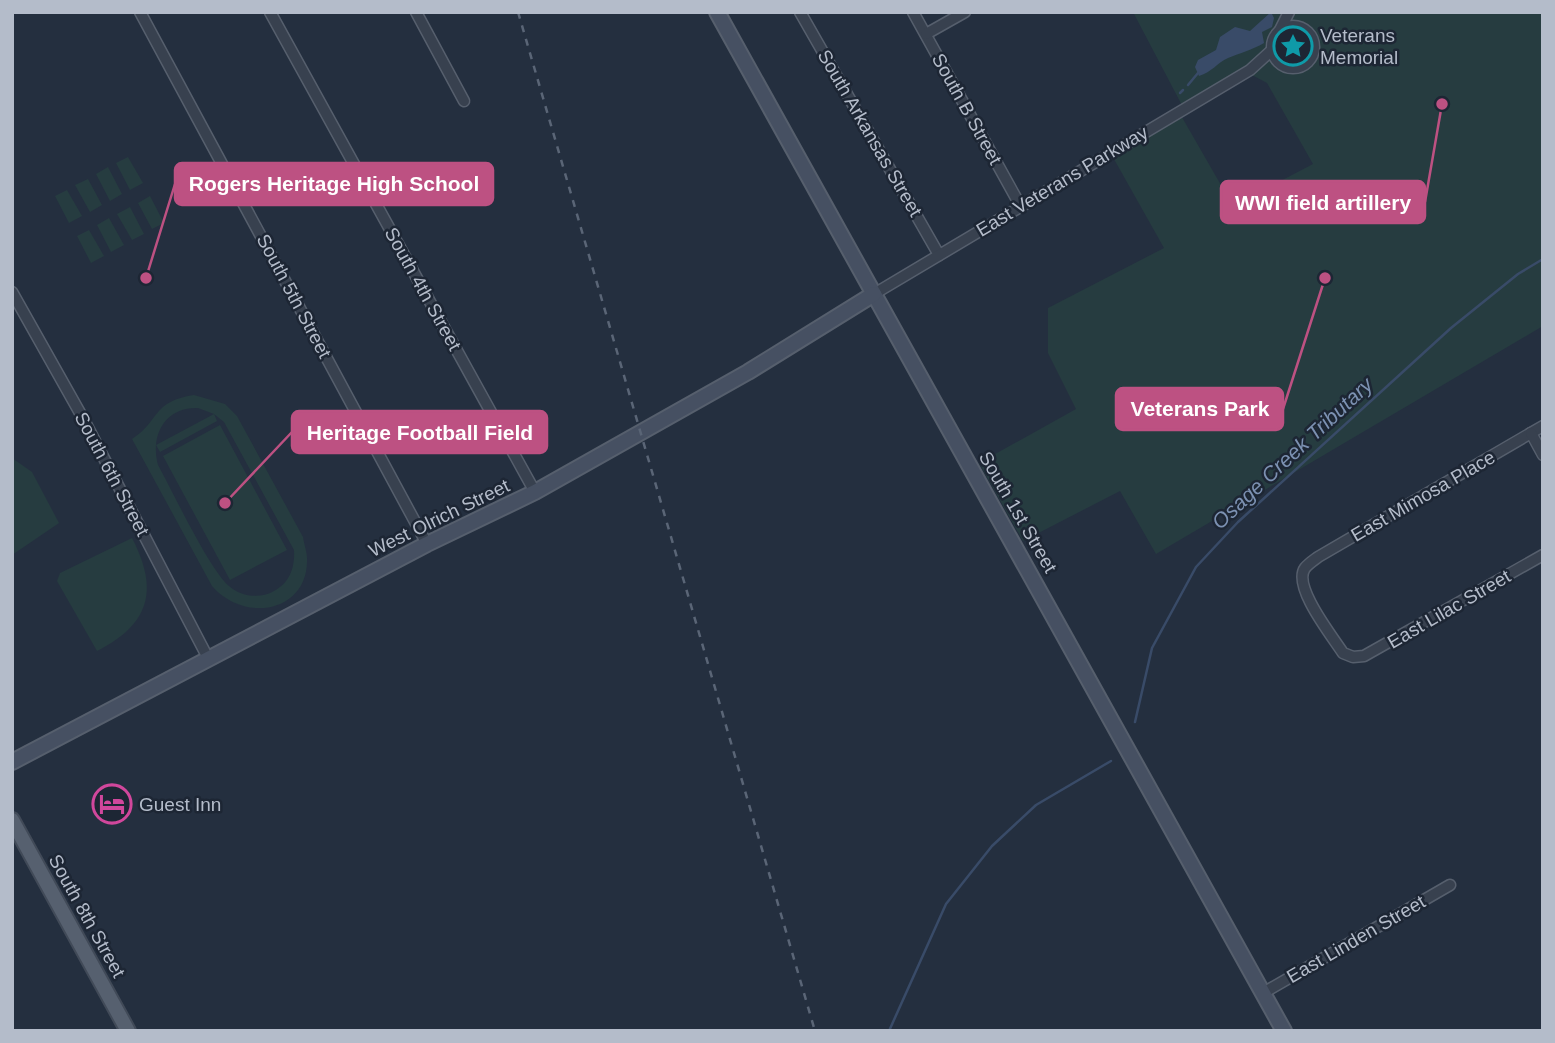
<svg xmlns="http://www.w3.org/2000/svg" width="1555" height="1043" viewBox="0 0 1555 1043" font-family="Arial,sans-serif">
<style>
.green{fill:#263c40;fill-rule:evenodd}
.water{fill:#394b68}
.lines{fill:none;stroke-linecap:round;stroke-linejoin:round}
.stream{stroke:#394b68;stroke-width:2.5}
.street-casing{stroke:#565f6d;stroke-width:13}
.secondary-casing{stroke:#565f6d;stroke-width:18}
.primary-casing{stroke:#414a58;stroke-width:18}
.street{stroke:#38414f;stroke-width:10}
.secondary{stroke:#465062;stroke-width:14}
.primary{stroke:#56606f;stroke-width:14}
.rail{stroke:#5a6576;stroke-width:2.5;stroke-dasharray:7 7;stroke-linecap:butt}
.labels{text-anchor:middle;dominant-baseline:central;stroke-width:5;stroke-linejoin:round;paint-order:stroke}
.poi-label{font-size:19px;fill:#b4bcca;stroke:#1d2634;text-anchor:start}
.street-label{font-size:19px;fill:#b4bcca;stroke:#1d2634}
.water-label{font-size:21px;font-style:italic;fill:#7c91b2;stroke:#1d2634}
.leader{fill:none;stroke:#bd5182;stroke-width:2.5}
.callout-dot{fill:#bd5182;stroke:#1d2634;stroke-width:2.5}
.callout{fill:#bd5182;stroke:#bd5182;stroke-width:2.5}
.callout-label{font-size:21px;text-anchor:middle;font-weight:bold;fill:#fff}
</style>
<rect width="100%" height="100%" fill="#242f3f"/>
<!-- green -->
<g class="green">
<polygon points="1133,12 1543,12 1543,326 1156,554 1120,491 1023,541 979,463 1076,409 1048,353 1048,308 1164,248 1110,152 1179,112 1233,206 1313,164 1267,83 1252,75 1186,113"/>
<polygon points="128,157 143,183 130,190 116,163"/>
<polygon points="108,167 122,194 110,201 96,174"/>
<polygon points="88,179 102,205 90,212 75,185"/>
<polygon points="67,190 82,216 69,223 55,196"/>
<polygon points="150,196 164,223 152,229 138,203"/>
<polygon points="130,207 144,234 132,240 117,214"/>
<polygon points="109,218 124,245 111,252 97,225"/>
<polygon points="89,230 104,256 91,263 77,236"/>
<path d="M 194,395 L 225,404 L 237,416 L 303,537 C 304,544 307,552 307,558 C 309,612 245,624 212,586 L 132,439 C 160,421 152,401 194,395 ZM 198,408 L 214,414 L 156,445 L 160,452 L 217,421 L 214,414 L 224,422 L 294,550 C 295,567 290,583 274,591 C 260,599 241,597 229,586 C 209,569 173,492 158,465 C 150,435 165,407 198,408 Z"/>
<polygon points="220,425 287,550 230,580 163,456"/>
<polygon points="12,458 32,472 59,523 12,555"/>
<path d="M 132,538 C 159,590 150,624 97,651 L 57,581 L 60,573 Z"/>
</g>
<!-- water -->
<path class="water" d="M 1271,12 L 1274,18 L 1272,27 L 1262,32 L 1264,43 C 1252,50 1240,53 1228,58 C 1217,63 1212,72 1199,76 L 1195,67 L 1198,60 L 1216,50 L 1220,37 L 1235,27 L 1250,31 Z"/>
<g class="lines">
<!-- stream -->
<g class="stream">
<polyline points="1188,85 1198,73"/>
<polyline points="1180,93 1183,90"/>
<polyline points="1135,722 1152,648 1196,567 1238,522 1451,328 1518,274 1543,259"/>
<polyline points="889,1031 946,904 992,846 1036,805 1111,761"/>
</g>
<!-- street casing -->
<g class="street-casing">
<g id="street">
<polyline points="140,12 427,544"/>
<polyline points="270,12 535,492"/>
<polyline points="416,12 464,101"/>
<polyline points="800,12 939,255"/>
<polyline points="913,12 1020,205"/>
<circle cx="1293" cy="47" r="21"/>
<polyline points="1280,30 1289,12"/>
<polyline points="926,34 965,12"/>
<polyline points="12,292 84,420 208,658"/>
<polyline points="874,294 1250,70 1272,50"/>
<path d="M 1543,426 L 1318,557 C 1314,560 1308,564 1305,568 C 1292,586 1332,636 1343,653 L 1353,657 L 1364,656 L 1543,555"/>
<polyline points="1531,433 1543,455"/>
<polyline points="1263,993 1450,885"/>
</g>
</g>
<!-- secondary casing -->
<g class="secondary-casing">
<g id="secondary">
<polyline points="717,12 1284,1031"/>
<polyline points="12,762 427,544 535,492 748,372 874,294"/>
</g>
</g>
<!-- primary casing -->
<g class="primary-casing">
<polyline id="primary" points="12,820 128,1031"/>
</g>
<!-- street -->
<use href="#street" class="street"/>
<!-- secondary -->
<use href="#secondary" class="secondary"/>
<!-- primary -->
<use href="#primary" class="primary"/>
<!-- rail -->
<polyline class="rail" points="518,12 815,1031"/>
</g>
<!-- icons -->
<defs>
<g id="sight-ring" transform="scale(2.0125)"><circle r="9.5" fill="#1d2634" stroke="#0f9aa8" stroke-width="1.5"/><path d="M0-6L1.8-2.2L6-1.7L2.9 1.2L3.7 5.4L0 3.3L-3.7 5.4L-2.9 1.2L-6-1.7L-1.8-2.2Z" fill="#0f9aa8"/></g>
<g id="hotel-ring" transform="scale(2.0125)"><circle r="9.5" fill="#1d2634" stroke="#d1479c" stroke-width="1.5"/><path d="M-6-4.5h1.5V1H6V5H4.5V3h-9V5H-6ZM-4 0a1.8 1.8 0 1 1 3.6 0ZM.5 0V-2.5h3Q6-2.5 6 0Z" fill="#d1479c"/></g>
</defs>
<g fill-rule="evenodd">
<use href="#sight-ring" x="1293" y="46"/>
<use href="#hotel-ring" x="112" y="804"/>
</g>
<g class="labels">
<!-- poi labels -->
<g class="poi-label">
<text x="1320" y="35">Veterans<tspan x="1320" dy="22">Memorial</tspan></text>
<text x="139" y="804">Guest Inn</text>
</g>
<!-- street labels -->
<g class="street-label">
<text transform="translate(967 109) rotate(61)">South B Street</text>
<text transform="translate(870 133) rotate(60)">South Arkansas Street</text>
<text transform="translate(1062 181) rotate(-31)">East Veterans Parkway</text>
<text transform="translate(423 289) rotate(61)">South 4th Street</text>
<text transform="translate(294 296) rotate(62)">South 5th Street</text>
<text transform="translate(112 474) rotate(62)">South 6th Street</text>
<text transform="translate(1423 496) rotate(-30)">East Mimosa Place</text>
<text transform="translate(1018 512) rotate(60)">South 1st Street</text>
<text transform="translate(439 518) rotate(-26)">West Olrich Street</text>
<text transform="translate(1449 609) rotate(-30)">East Lilac Street</text>
<text transform="translate(87 916) rotate(61)">South 8th Street</text>
<text transform="translate(1356 939) rotate(-30)">East Linden Street</text>
</g>
<!-- water labels -->
<g class="water-label">
<text transform="translate(1292 453) rotate(-43)">Osage Creek Tributary</text>
</g>
</g>
<!-- callouts -->
<path class="leader" d="M146 278L175 184M1442 104L1425 202M1325 278L1283 409M225 503L292 432"/>
<g class="callout-dot">
<circle cx="146" cy="278" r="7"/>
<circle cx="1442" cy="104" r="7"/>
<circle cx="1325" cy="278" r="7"/>
<circle cx="225" cy="503" r="7"/>
</g>
<g class="callout">
<rect x="175" y="163" width="318" height="42" rx="7"/>
<rect x="1221" y="181" width="204" height="42" rx="7"/>
<rect x="1116" y="388" width="167" height="42" rx="7"/>
<rect x="292" y="411" width="255" height="42" rx="7"/>
</g>
<g class="callout-label">
<text x="334" y="191">Rogers Heritage High School</text>
<text x="1323" y="210">WWI field artillery</text>
<text x="1200" y="416">Veterans Park</text>
<text x="420" y="440">Heritage Football Field</text>
</g>
<!-- border -->
<rect width="1555" height="1043" fill="none" stroke="#b4bcca" stroke-width="28"/>
</svg>
